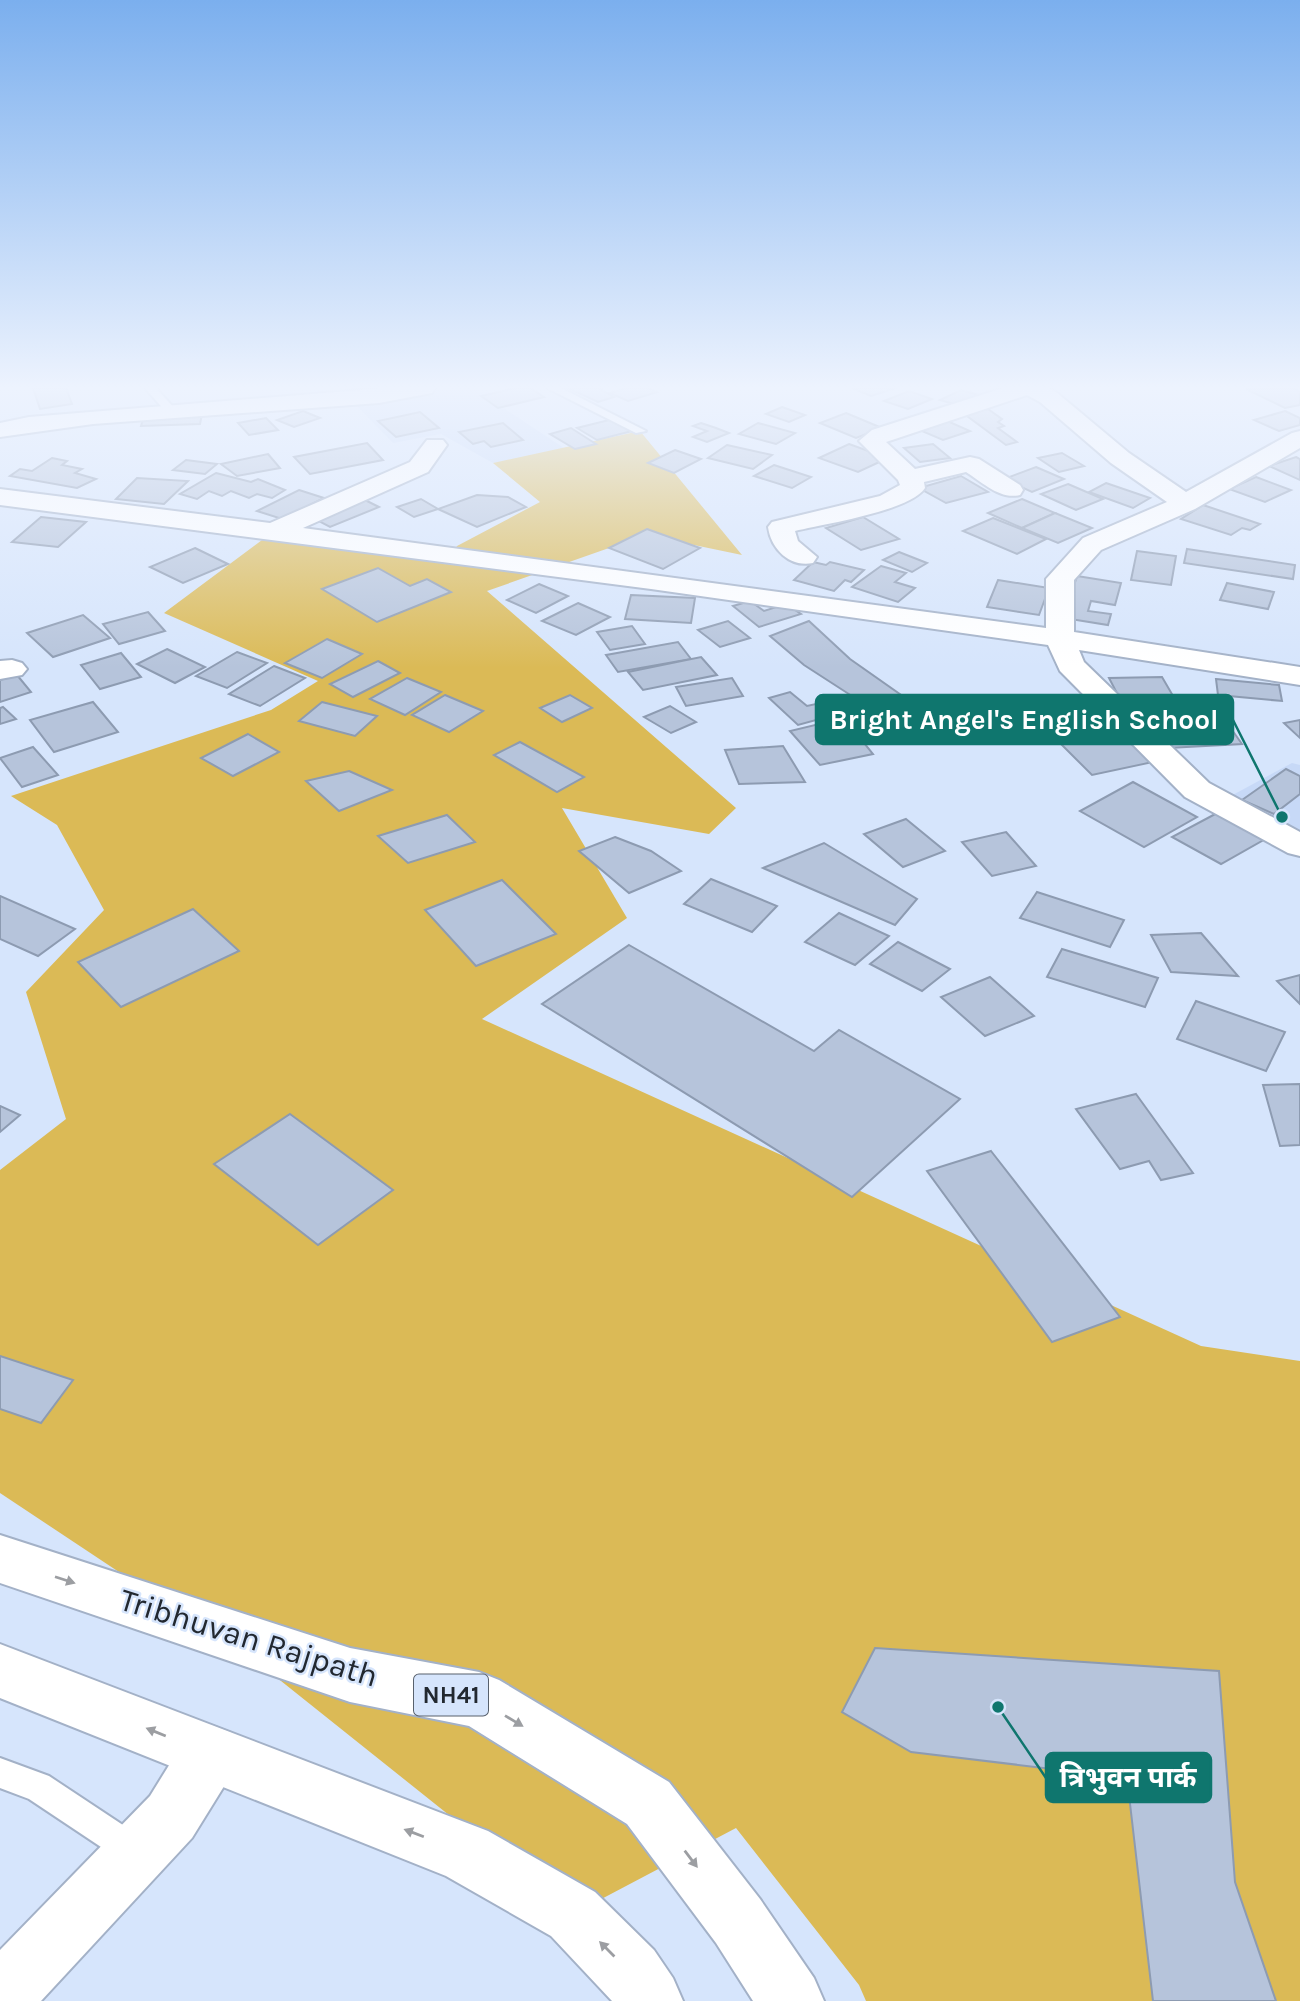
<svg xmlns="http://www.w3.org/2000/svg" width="1300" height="2001" viewBox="0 0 1300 2001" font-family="Karla,'Noto Sans Devanagari',sans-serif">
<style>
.built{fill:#c7d9f7}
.green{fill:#dbba56}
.building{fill:#b6c4db;stroke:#8d9bb1;stroke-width:2}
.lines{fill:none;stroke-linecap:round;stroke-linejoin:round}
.lane-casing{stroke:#a3b1c7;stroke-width:4}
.street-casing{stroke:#a3b1c7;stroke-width:4}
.highway-casing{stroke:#a3b1c7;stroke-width:4}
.lane{fill:#fff;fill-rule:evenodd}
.street{fill:#fff;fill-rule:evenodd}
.highway{fill:#fff;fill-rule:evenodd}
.oneway{fill:#9c9ea2}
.labels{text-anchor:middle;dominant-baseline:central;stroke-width:5;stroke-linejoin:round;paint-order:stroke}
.shield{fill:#d6e5fc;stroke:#58616d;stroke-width:2}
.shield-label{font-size:24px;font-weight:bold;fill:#222830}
.near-street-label{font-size:32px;fill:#222830;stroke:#d6e5fc}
.leader{fill:none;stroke:#0f766e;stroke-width:2.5}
.callout-dot{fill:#0f766e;stroke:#d6e5fc;stroke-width:2.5}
.callout{fill:#0f766e;stroke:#0f766e;stroke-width:2.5}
.callout-label{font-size:28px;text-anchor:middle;font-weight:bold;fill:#fff}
</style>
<rect width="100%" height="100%" fill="#d6e5fc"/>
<!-- built -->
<g class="built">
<polygon points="451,388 473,388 567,450 493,463 441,434 393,443 353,402"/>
<polygon points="1292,763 1300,765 1300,837 1229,797"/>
</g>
<!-- green -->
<polygon class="green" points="640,431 742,555 646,535 487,591 736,808 709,834 562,808 627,918 482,1019 1201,1346 1300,1361 1300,2001 866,2001 859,1985 736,1828 573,1914 271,1673 0,1493 0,1170 66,1119 26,992 104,910 57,825 11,796 271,710 318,681 164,613 274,531 451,556 457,546 540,502 493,463"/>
<!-- building -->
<g class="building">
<polygon points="33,388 66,388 72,404 40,409"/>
<polygon points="516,388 530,388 544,397 498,408 481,396"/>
<polygon points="568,388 604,388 600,389 614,397 598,402"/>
<polygon points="626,388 648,388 657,392 628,401 610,393"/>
<polygon points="852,388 896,388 871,396"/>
<polygon points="1293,388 1300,392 1300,405 1285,408 1246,389"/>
<polygon points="961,390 986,397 965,407 940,400"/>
<polygon points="909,391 932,399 908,409 884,401"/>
<polygon points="782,407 805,415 789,422 766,414"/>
<polygon points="988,409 1002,419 998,422 1004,426 998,428 1017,442 1006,445 963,413"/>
<polygon points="303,411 320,418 294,427 277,420"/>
<polygon points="1285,411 1300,418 1300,425 1279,431 1254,420"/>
<polygon points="420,412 439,428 396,437 378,421"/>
<polygon points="846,413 882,428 856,438 820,423"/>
<polygon points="202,414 200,424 141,426 144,416"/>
<polygon points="266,418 278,430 249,435 238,423"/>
<polygon points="613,419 632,431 597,440 577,428"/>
<polygon points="945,420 970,431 943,440 917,429"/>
<polygon points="503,423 523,440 491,447 484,441 473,444 459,432"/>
<polygon points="701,423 716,428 729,433 707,442 693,437 707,431 693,426"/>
<polygon points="758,423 795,433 776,444 739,434"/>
<polygon points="571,428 596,444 575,449 550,434"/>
<polygon points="367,443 383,460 310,474 294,457"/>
<polygon points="849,444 888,458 858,472 819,458"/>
<polygon points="933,444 950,458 920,462 904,448"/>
<polygon points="727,445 772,455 753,469 708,458"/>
<polygon points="675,450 701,459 674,473 648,463"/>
<polygon points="1062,453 1084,466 1059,472 1038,458"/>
<polygon points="268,454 280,468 237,476 221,464"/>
<polygon points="1296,457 1300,459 1300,480 1269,466"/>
<polygon points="52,458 67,461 62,465 82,469 75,473 96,479 77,488 10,476 20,469 32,471"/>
<polygon points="186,460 217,464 205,474 173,470"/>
<polygon points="774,465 811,477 792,488 754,476"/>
<polygon points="1036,467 1064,479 1032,492 1004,479"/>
<polygon points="216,473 251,482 258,479 285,490 272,498 257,494 249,498 231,491 222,496 209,491 197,499 180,494"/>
<polygon points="961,476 988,492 946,503 919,488"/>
<polygon points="1256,477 1291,490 1265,502 1229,489"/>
<polygon points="137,478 188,481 164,504 116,499"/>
<polygon points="1106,483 1150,498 1133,508 1089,492"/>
<polygon points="1068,484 1103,499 1076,510 1041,494"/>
<polygon points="299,490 324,498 282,519 257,511"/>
<polygon points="477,495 508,497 526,507 477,527 438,509"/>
<polygon points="361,498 379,507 330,527 311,517"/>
<polygon points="421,499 438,509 414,517 397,507"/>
<polygon points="1022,499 1055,513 1022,528 988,513"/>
<polygon points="1203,505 1260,524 1250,530 1242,528 1231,535 1181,519"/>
<polygon points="1055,513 1092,528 1058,543 1022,528"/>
<polygon points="41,517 86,522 58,547 12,542"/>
<polygon points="863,517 899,539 861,550 826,528"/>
<polygon points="993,518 1046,539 1017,554 963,531"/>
<polygon points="647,529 700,548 663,569 609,548"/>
<polygon points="195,548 228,564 183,583 150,567"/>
<polygon points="1187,549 1295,565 1293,579 1184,563"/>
<polygon points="1137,551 1176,556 1171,585 1131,580"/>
<polygon points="899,552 927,563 912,572 883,560"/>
<polygon points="813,562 826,565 830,562 864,570 851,582 845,580 834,591 794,580"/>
<polygon points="881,566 906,573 895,582 915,588 898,602 852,587"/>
<polygon points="378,568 410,586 427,579 451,592 377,622 322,589"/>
<polygon points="1077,576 1121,583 1115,605 1091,601 1088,611 1111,614 1108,625 1064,618"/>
<polygon points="998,580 1049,588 1039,615 987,607"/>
<polygon points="1227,583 1274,592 1268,609 1220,600"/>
<polygon points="539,584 568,596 536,613 507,600"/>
<polygon points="631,595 695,598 691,623 625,619"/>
<polygon points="750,601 764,611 786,604 801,614 759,627 733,606"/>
<polygon points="578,603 610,617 576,635 542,621"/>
<polygon points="148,612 165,631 119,644 103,624"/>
<polygon points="83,615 110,638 53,657 27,633"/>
<polygon points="728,621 750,638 720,647 698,630"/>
<polygon points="809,621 850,659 904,697 872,709 804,665 770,636"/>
<polygon points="632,626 645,644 610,650 597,632"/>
<polygon points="327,639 362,654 322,678 285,663"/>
<polygon points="678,642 691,659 618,672 606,655"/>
<polygon points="167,649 205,667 175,683 137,664"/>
<polygon points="237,652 267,663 227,688 196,676"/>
<polygon points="121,653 141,677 100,689 81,665"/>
<polygon points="701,657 717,675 643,690 628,672"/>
<polygon points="378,661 400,673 353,697 330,684"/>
<polygon points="274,666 305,678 260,706 229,694"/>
<polygon points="17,675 31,692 0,702 0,680"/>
<polygon points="1162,677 1176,701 1122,703 1109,678"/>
<polygon points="407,678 441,692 405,715 370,699"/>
<polygon points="732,678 743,696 686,706 676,687"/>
<polygon points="1216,679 1279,685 1282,701 1218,695"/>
<polygon points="790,692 807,706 825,702 838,714 798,725 769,698"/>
<polygon points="445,695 483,711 449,732 412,715"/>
<polygon points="570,695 592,708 562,722 540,708"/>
<polygon points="93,702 118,732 54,752 30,720"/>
<polygon points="322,702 377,716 355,736 299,721"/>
<polygon points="1090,702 1153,762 1092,775 1031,714"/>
<polygon points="670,706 696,722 671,733 644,717"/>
<polygon points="3,707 16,719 0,724 0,708"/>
<polygon points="1220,713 1242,744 1168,748 1148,717"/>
<polygon points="844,718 873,754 820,765 790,731"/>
<polygon points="1300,720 1300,738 1284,723"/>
<polygon points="248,734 279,752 233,776 201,758"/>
<polygon points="520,742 584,777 557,792 494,755"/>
<polygon points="783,746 805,782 739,784 725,750"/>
<polygon points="33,747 58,775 22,787 0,758"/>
<polygon points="1286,769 1300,776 1300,794 1274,814 1242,800"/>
<polygon points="349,771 392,790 339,811 306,781"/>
<polygon points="1133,782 1197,817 1144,847 1080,811"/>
<polygon points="1219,812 1267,838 1221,864 1172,837"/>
<polygon points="447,815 475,842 408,863 378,836"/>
<polygon points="906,819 945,851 903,867 864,834"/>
<polygon points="1006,832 1036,866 992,876 962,842"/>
<polygon points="615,837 651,851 681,871 629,893 579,851"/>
<polygon points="824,843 917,899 895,925 763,868"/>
<polygon points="711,879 777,906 752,932 684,904"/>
<polygon points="502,880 556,934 476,966 425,910"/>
<polygon points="1037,892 1124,920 1110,947 1020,918"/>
<polygon points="0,896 75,929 38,956 0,939"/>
<polygon points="193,909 239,951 121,1007 78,962"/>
<polygon points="839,913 889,936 855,965 805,942"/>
<polygon points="1201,933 1238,976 1171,972 1151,935"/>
<polygon points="898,942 950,969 922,991 870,964"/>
<polygon points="629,945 814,1051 839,1030 960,1099 852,1197 542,1004"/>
<polygon points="1062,949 1158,978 1145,1007 1047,977"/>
<polygon points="1300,975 1300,1004 1277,981"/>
<polygon points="990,977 1034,1016 985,1036 941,997"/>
<polygon points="1196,1001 1285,1032 1266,1071 1177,1039"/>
<polygon points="1300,1084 1300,1145 1280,1146 1263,1085"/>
<polygon points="1136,1094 1193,1173 1161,1180 1149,1161 1120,1169 1076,1109"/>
<polygon points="0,1106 20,1115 0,1132"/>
<polygon points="290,1114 393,1190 318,1245 214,1164"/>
<polygon points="991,1151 1120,1317 1052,1342 927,1171"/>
<polygon points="0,1356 73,1380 41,1423 0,1409"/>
<polygon points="875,1648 1219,1671 1235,1882 1276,2001 1153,2001 1127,1778 911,1752 842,1712"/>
</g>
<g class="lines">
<!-- lane casing -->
<g class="lane-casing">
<g id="lane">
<polygon points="145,388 156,388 175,409 175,413 167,413"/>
<polygon points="547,388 561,388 646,431 636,433"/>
<polygon points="0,1758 49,1776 144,1839 148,1850 144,1861 133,1865 122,1861 29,1799 0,1788"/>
</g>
</g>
<!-- street casing -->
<g class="street-casing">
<g id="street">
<polygon points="385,388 435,388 432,393 379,403 93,424 0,437 0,423 29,417"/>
<path d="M 1003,388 L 1048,388 L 1056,392 L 1129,453 L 1186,492 L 1292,433 L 1300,431 L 1300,448 L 1195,509 L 1101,550 L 1074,580 L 1074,632 L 1300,667 L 1300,685 L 1079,650 L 1084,662 L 1209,783 L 1300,832 L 1300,856 L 1288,853 L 1185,797 L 1060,671 L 1048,645 L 651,589 L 0,505 L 0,489 L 270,523 L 410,462 L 427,440 L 443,440 L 447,445 L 428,472 L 303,528 L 1046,628 L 1046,579 L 1083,538 L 1167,502 L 1111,463 L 1040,402 L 1027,395 L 886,442 L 915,469 L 970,457 L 979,459 L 1020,485 L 1023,490 L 1020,495 C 1000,500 982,482 966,472 L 924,482 L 925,488 C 910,511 824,524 795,531 L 798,541 L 817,557 L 813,563 C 790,568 771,549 768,527 L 772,522 L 880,496 L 900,485 L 898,480 L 859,441 L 872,430 Z"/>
<polygon points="12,660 22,663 27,669 22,675 0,679 0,661"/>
<polygon points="210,1725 231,1733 239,1754 231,1775 192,1838 41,2001 0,2001 0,1950 150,1796 189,1733"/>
</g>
</g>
<!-- highway casing -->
<g class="highway-casing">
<g id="highway">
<polygon points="0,1535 350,1648 479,1672 499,1680 669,1782 760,1899 814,1978 824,2001 753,2001 716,1943 627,1824 469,1726 350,1702 0,1583"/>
<polygon points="0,1644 488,1831 595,1892 654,1950 673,1978 683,2001 612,2001 551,1936 446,1876 0,1698"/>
</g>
</g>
<!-- lane -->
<use href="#lane" class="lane"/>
<!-- street -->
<use href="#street" class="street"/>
<!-- highway -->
<use href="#highway" class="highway"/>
</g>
<!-- one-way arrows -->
<defs><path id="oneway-solid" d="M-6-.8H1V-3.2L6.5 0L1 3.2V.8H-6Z" transform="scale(1.75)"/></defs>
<g class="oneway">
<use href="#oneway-solid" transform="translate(65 1580) rotate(18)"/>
<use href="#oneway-solid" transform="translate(514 1721) rotate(31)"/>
<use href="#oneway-solid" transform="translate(156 1732) rotate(-158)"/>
<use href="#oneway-solid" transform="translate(414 1833) rotate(-159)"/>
<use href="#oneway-solid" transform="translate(691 1859) rotate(53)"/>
<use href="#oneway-solid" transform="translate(607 1949) rotate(-135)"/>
</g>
<!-- sky -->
<linearGradient id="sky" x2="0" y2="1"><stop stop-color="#7bafee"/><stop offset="0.58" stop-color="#edf3fe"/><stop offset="1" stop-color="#edf3fe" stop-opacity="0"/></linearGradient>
<rect width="1300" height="668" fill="url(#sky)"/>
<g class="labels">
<!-- shield labels -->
<rect class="shield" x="414" y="1674.5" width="74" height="41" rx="5"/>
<g class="shield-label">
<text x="451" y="1695">NH41</text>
</g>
<!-- near-street labels -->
<g class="near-street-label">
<text transform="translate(249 1638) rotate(17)">Tribhuvan Rajpath</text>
</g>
</g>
<!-- callouts -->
<path class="leader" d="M1282 817L1233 720M998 1707L1046 1778"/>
<g class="callout-dot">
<circle cx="1282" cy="817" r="7"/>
<circle cx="998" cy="1707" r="7"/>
</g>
<g class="callout">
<rect x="816" y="695" width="417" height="49" rx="7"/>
<rect x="1046" y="1753" width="165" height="49" rx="7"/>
</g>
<g class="callout-label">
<text x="1024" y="729">Bright Angel's English School</text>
<text x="1128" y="1787">त्रिभुवन पार्क</text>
</g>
</svg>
